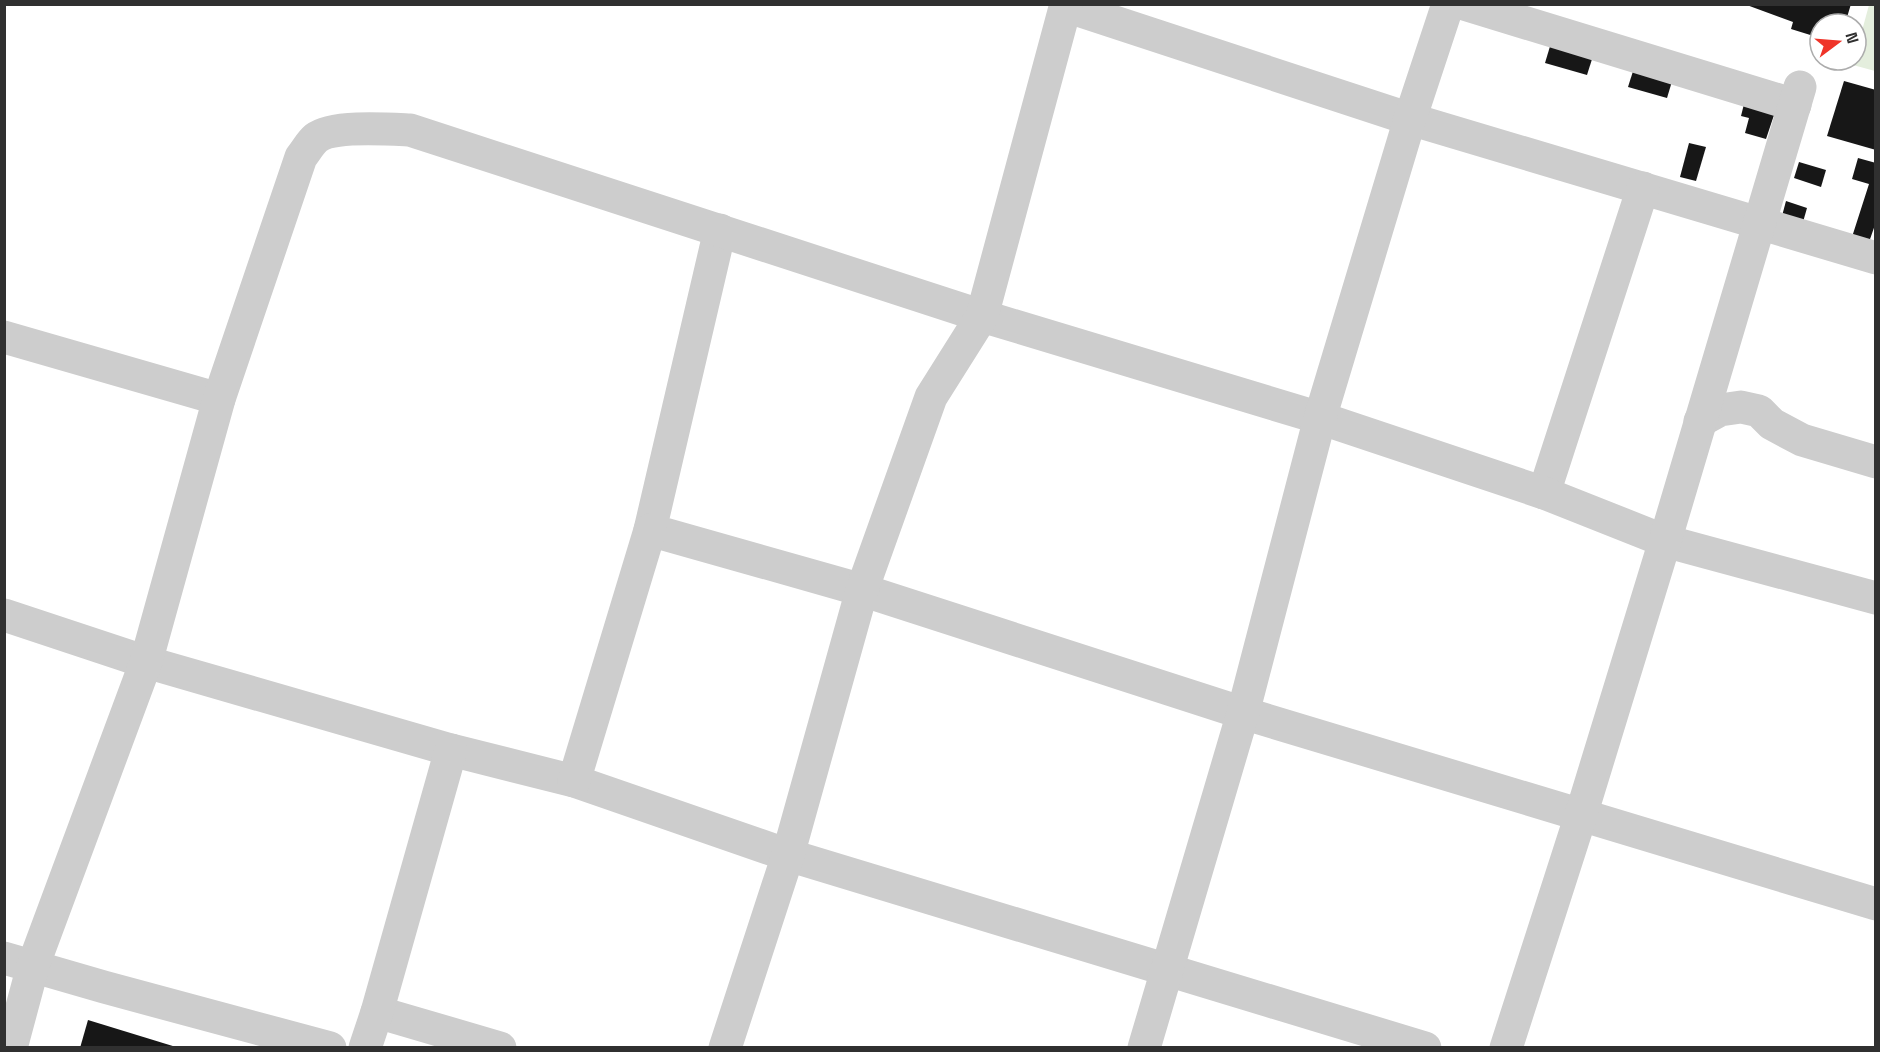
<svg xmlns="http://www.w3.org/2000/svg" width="1880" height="1052" viewBox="0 0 1880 1052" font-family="'Space Grotesk',sans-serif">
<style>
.green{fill:#e4eedd}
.building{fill:#171717}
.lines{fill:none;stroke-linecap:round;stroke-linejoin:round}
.minor{stroke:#cdcdcd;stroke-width:33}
</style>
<rect width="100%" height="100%" fill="#fff"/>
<!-- green -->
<polygon class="green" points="1869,5 1875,5 1875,71 1853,65 1854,60 1856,60 1856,37 1860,38"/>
<!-- building -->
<g class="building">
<polygon points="1744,4 1851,4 1845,24 1820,24 1820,38 1791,29 1793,22"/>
<polygon points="1551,43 1593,56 1587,75 1545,63"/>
<polygon points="1839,60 1854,60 1853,65"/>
<polygon points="1634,68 1673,78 1667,98 1628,87"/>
<polygon points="1844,81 1876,90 1876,150 1827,136"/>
<polygon points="1745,100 1776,109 1766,139 1745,133 1749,118 1741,116"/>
<polygon points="1689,143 1706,147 1696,181 1680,177"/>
<polygon points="1858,158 1876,163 1876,222 1869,242 1852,237 1869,184 1852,179"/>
<polygon points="1799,162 1826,170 1821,187 1794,178"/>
<polygon points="1786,201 1807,208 1803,222 1782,216"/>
<polygon points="88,1020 176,1047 176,1048 80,1048"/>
</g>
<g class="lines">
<!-- minor -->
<g class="minor">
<polyline points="1464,4 1795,105"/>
<polyline points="1066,6 1410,119 1876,258"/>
<polyline points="720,230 650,530 862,590 1243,713 1876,904"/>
<polyline points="4,337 219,399"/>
<polyline points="1700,421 1720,410 1741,407 1759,411 1772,424 1802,440 1876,462"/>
<polyline points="1544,493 1643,188"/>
<polyline points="4,615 146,662 451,750 574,781 788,855 1425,1048"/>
<polyline points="574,781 650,530"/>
<polyline points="4,958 104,987 330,1048"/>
<polyline points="377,1012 500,1048"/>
<path d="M 11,1048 L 33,966 L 146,662 L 219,399 L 301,157 C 306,151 310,143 316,138 C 332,125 389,129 410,130 L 982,316 L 1320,418 L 1544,493 L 1665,541 L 1876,598"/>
<polyline points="365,1048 377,1012 451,750"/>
<polyline points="725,1048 788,855 862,590 931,397 982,316 1066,4"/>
<polyline points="1144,1048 1243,713 1320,418 1410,119 1448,4"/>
<polyline points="1506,1048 1581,815 1665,541 1800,87"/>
</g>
</g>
<!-- border -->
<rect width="1880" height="1052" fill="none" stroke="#303030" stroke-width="12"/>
<!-- north arrow -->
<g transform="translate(1838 42) rotate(74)"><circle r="28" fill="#ffffff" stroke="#acacac" stroke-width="1.5"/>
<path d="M0-4.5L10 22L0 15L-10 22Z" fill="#ef3429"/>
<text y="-9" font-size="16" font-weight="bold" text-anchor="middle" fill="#303030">N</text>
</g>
</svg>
